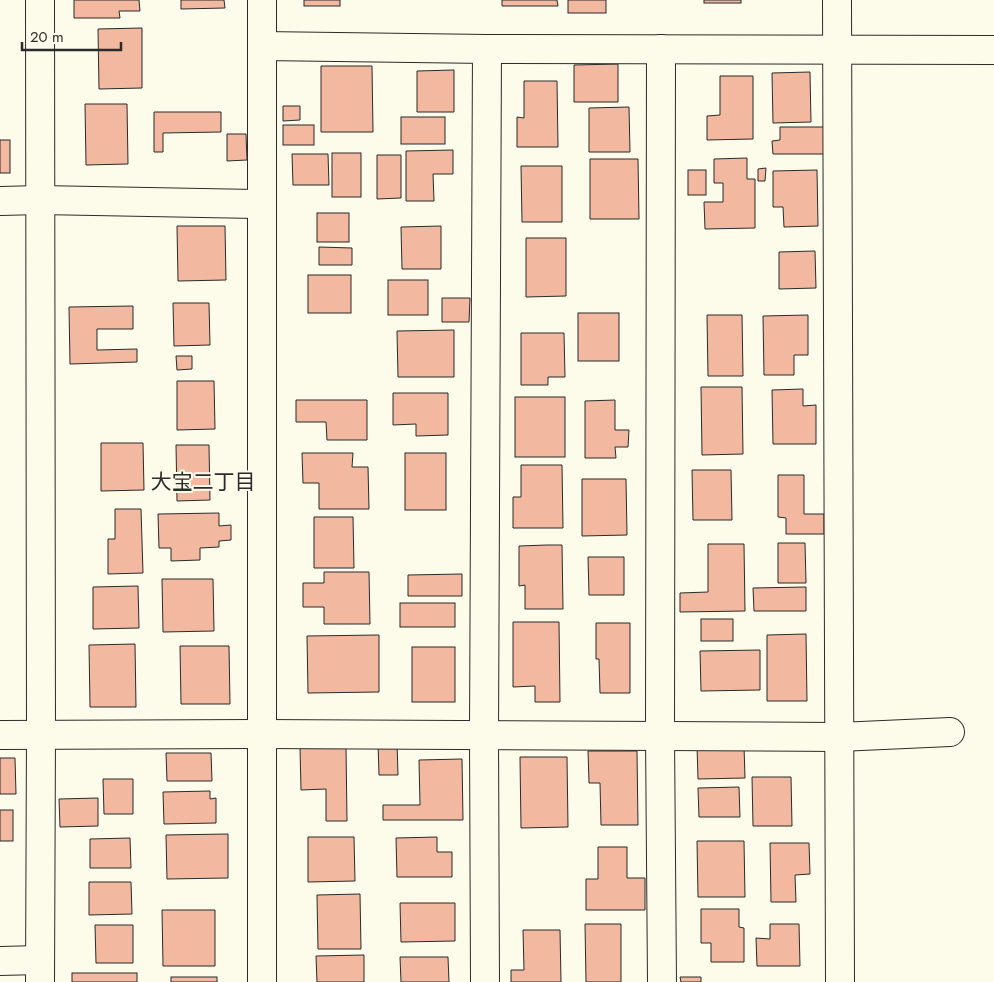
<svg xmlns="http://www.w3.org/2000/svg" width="994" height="982" viewBox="0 0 994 982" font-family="Jost,'Noto Sans JP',sans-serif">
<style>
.building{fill:#f2b8a0;stroke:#2b2b2b}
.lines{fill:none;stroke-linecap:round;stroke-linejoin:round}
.minor-casing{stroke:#2b2b2b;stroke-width:30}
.minor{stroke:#fdfbea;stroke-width:28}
.labels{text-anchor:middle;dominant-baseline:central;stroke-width:4;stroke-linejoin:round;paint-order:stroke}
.neighbourhood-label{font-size:21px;fill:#2b2b2b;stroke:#fdfbea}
</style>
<rect width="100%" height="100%" fill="#fdfbea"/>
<!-- building -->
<g class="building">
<polygon points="74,0 139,0 140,11 119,11 120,18 74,18"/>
<polygon points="181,0 224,0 225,8 181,9"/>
<rect x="304" y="0" width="36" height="6"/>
<polygon points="502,0 557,0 558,6 502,6"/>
<rect x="568" y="0" width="38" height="13"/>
<rect x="704" y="0" width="37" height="3"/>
<polygon points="142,28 142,88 99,89 98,29"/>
<polygon points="618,64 618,102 574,102 574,65"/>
<polygon points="321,66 372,66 373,132 321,132"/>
<polygon points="454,70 454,112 417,112 417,71"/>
<polygon points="810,72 811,122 773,123 772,73"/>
<polygon points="720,76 753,76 753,139 707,140 707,116 720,115"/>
<polygon points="524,81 557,81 558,147 517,147 517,117 524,118"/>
<polygon points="85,104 127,104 128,164 86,165"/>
<polygon points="283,106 300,106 300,120 283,121"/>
<polygon points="629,107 630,152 589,152 589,108"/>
<polygon points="154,112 221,112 221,132 163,133 163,152 154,152"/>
<rect x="401" y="117" width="44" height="27"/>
<rect x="283" y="125" width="31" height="20"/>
<polygon points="780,127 824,127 824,154 773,154 772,141 780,140"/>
<polygon points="227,134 246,134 247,160 227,161"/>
<rect x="0" y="140" width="10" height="33"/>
<polygon points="453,150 453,174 433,174 434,201 406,201 406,151"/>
<rect x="332" y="153" width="29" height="44"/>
<polygon points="292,154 328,154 329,185 293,185"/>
<polygon points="377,155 401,155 401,198 377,199"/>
<polygon points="747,158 747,179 755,179 755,228 705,229 704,202 723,202 723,183 714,183 714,159"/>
<polygon points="590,159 638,159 639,219 590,219"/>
<polygon points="521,166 562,166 562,222 522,222"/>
<polygon points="766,168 765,181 758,181 758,169"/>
<rect x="688" y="170" width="18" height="25"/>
<polygon points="817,170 818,226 784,227 783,207 773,207 773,171"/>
<rect x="317" y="213" width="32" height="29"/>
<polygon points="177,226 225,226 226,280 178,281"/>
<polygon points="441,226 441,269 402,269 401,227"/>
<polygon points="526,238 566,238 566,296 526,297"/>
<polygon points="319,247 352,248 352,265 319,265"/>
<polygon points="815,251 816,288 779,289 779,252"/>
<rect x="308" y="275" width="43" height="38"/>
<rect x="388" y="280" width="40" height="35"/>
<polygon points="442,298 470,298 469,322 442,322"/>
<polygon points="173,303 209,303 210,345 174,346"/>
<polygon points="133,306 133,329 97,329 97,350 137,349 137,362 70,364 69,307"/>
<rect x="578" y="313" width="41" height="48"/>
<polygon points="707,315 742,315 743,376 708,376"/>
<polygon points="808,315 808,355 794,355 794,375 764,375 763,316"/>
<polygon points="454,330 454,377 398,377 397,331"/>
<polygon points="521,333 564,333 565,377 548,377 548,385 521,385"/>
<polygon points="176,356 192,356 192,369 177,370"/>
<polygon points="177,381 214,381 215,429 177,430"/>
<polygon points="701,387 742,387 743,454 702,455"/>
<polygon points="803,389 803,406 816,405 816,444 773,444 772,390"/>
<polygon points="393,393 448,393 448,435 416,436 416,424 393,425"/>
<rect x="515" y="397" width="50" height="60"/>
<polygon points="296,400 367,400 367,440 327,440 326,422 296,422"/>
<polygon points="615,400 615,430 629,430 628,447 615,447 616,458 585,458 585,401"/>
<polygon points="101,443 143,443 144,490 101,491"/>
<polygon points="176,445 209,445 210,500 177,501"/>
<polygon points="302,453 353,453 352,467 368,467 369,509 319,509 319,483 303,483"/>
<rect x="405" y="453" width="41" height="57"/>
<polygon points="521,465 562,465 563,528 513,528 513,497 521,497"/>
<polygon points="692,470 731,470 732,520 693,520"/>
<polygon points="778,475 804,475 804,514 824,514 824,534 786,534 786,518 778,517"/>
<polygon points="582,479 626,479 627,535 582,536"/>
<polygon points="115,509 141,509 143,573 108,574 108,539 115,539"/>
<polygon points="219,513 219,526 231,525 231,540 219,541 219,547 200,548 200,560 171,561 171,548 159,548 158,514"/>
<polygon points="314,517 353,517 354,568 314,568"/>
<polygon points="778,543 805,543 806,583 778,583"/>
<polygon points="708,544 744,544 745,611 680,612 680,593 708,592"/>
<polygon points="547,545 562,545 563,609 525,609 525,585 519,586 519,546"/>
<polygon points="588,557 624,557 624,595 589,595"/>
<polygon points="324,572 369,572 370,624 324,624 324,607 303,607 303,583 324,583"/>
<polygon points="462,574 462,596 408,596 408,575"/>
<polygon points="162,579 213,579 214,631 163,632"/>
<polygon points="138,586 139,628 93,629 93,587"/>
<polygon points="806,587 806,611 754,611 753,588"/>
<rect x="400" y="603" width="55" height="24"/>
<rect x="701" y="619" width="32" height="22"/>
<polygon points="513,622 559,622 560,702 535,702 535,686 513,687"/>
<polygon points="596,623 630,623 630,693 600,693 599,659 596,659"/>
<polygon points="806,634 807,701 767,701 767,635"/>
<polygon points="379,635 379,692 308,693 307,636"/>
<polygon points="135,644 136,707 90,707 89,645"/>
<polygon points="180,646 229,646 230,704 181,704"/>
<rect x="412" y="647" width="43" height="55"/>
<polygon points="760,650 760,690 701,691 700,651"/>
<polygon points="378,743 397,743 398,775 379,775"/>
<polygon points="346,746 347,821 326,821 326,789 301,790 300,747"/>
<polygon points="697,746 744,746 745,778 698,779"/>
<polygon points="588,751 637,751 638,825 601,825 600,783 589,783"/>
<polygon points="166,753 211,753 212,781 167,781"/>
<polygon points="520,757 567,757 568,827 521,828"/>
<polygon points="0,758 15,758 16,794 0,794"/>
<polygon points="462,759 463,820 383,820 383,805 420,805 419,760"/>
<polygon points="752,777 791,777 792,826 753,826"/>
<polygon points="103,779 133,779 133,814 104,814"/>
<polygon points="739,787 740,817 699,817 698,788"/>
<polygon points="210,791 210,799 216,798 216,823 164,824 163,792"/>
<polygon points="98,798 98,826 60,827 59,799"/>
<rect x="0" y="810" width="13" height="31"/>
<polygon points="228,834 228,878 167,879 166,835"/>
<polygon points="308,837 354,837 355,881 308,882"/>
<polygon points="437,837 437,852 452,852 452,877 397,877 396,838"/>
<polygon points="130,838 131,868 90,868 90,839"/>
<polygon points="697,841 744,841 745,897 698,897"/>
<polygon points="770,843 809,843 810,874 795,875 796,902 771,902"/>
<polygon points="598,847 627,847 627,878 645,878 645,910 586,910 586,879 598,879"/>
<polygon points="89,882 131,882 132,914 89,915"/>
<polygon points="360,894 361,949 318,949 317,895"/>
<polygon points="400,903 455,903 455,941 401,942"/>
<polygon points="701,909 739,909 739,927 744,928 744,962 711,962 711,943 701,943"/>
<polygon points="162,910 215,910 215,966 163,966"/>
<polygon points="585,924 621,924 621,982 586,982"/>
<polygon points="770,924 799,924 800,966 757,966 756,938 770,939"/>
<polygon points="95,925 133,925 133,963 96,963"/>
<polygon points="523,930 560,930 561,982 511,982 511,970 524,970"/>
<polygon points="364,955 364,982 317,982 316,956"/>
<polygon points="400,957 448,957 449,982 401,982"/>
<rect x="72" y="973" width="65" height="9"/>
<rect x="171" y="977" width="46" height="5"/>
<polygon points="680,977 701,977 701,982 681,982"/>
</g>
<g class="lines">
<!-- minor casing -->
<g class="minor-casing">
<g id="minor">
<polyline points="262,0 262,982"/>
<polyline points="837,0 840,982"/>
<polyline points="262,46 487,49 994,50"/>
<polyline points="661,49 660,736 662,982"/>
<polyline points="0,201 40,200 262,204"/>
<polyline points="0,735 262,734 839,737 950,732"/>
<polyline points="0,961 40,960"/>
<polyline points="40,982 41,735 40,0"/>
<polyline points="485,982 484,735 487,49"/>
</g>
</g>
<!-- minor -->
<use href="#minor" class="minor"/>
</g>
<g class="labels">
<!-- neighbourhood labels -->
<g class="neighbourhood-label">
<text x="203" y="482">大宝二丁目</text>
</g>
</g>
<!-- scale -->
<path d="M22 42v8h99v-8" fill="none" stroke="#2b2b2b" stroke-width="2.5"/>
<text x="30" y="42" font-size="15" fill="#2b2b2b" stroke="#fdfbea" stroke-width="4" paint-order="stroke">20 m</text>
</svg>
